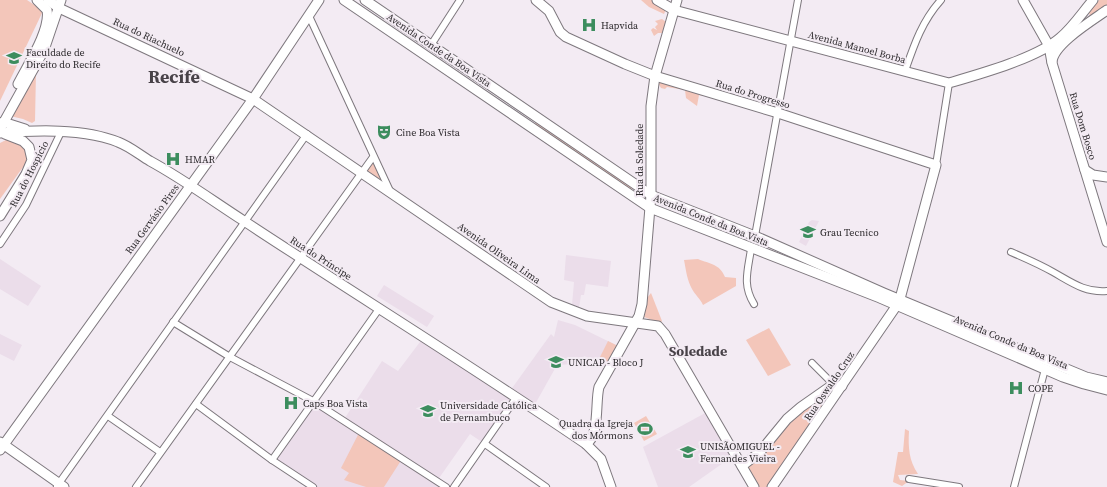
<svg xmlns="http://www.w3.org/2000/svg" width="1107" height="487" viewBox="0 0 1107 487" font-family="'Source Serif 4',serif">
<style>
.built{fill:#ebddea}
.green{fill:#f3c6ba}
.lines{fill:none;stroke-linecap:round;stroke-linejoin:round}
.street-casing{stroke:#7e787e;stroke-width:8}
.secondary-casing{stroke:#7e787e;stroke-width:11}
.street{stroke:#fff;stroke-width:6}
.secondary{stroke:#fff;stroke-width:9}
.labels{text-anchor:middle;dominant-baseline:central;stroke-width:4;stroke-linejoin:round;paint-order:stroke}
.poi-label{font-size:10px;fill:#2c292c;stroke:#f3ebf3;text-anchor:start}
.street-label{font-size:10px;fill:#2c292c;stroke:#f3ebf3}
.district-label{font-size:14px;font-weight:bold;fill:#484248;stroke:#f3ebf3}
.town-label{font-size:18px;font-weight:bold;fill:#484248;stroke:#f3ebf3}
</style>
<rect width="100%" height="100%" fill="#f3ebf3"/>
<!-- built -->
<g class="built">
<polygon points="812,220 819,221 806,246 799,242 809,222"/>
<polygon points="566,255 611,261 608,287 586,284 584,295 581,295 579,308 572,305 574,282 564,280"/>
<polygon points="0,259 41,286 28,306 0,289"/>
<polygon points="384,285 434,316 427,327 377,296"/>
<polygon points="558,320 575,325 618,346 607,366 584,356 579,366 574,364 557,365 534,406 510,391 551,334 554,337"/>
<polygon points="0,334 22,345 14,361 0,354"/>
<polygon points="423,338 516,398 485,444 470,434 437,481 446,487 312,487 272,460 313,401 343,421 382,361 398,371"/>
<polygon points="707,412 733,456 689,487 658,487 643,447"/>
</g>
<!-- green -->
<g class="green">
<polygon points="0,0 27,0 43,11 0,101"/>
<polygon points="641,0 654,0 667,7 664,14 649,7"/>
<polygon points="1099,0 1107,0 1107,5 1092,17 1090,17 1089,12"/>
<polygon points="662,19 666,22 665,33 658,33 654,36 651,30 653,28 657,30 655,27 658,24 655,21"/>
<polygon points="36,72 35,121 32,123 23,119 10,116"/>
<polygon points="657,81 705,93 703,96 699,95 697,106 686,98 685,90 667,87 665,89 661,88"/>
<polygon points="536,123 632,188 631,190 534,124"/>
<polygon points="6,140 10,140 23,146 26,151 26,163 0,199 0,143"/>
<polygon points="373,157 390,193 362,172"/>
<path d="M 698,259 C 710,264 720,264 725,277 L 736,278 L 736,286 L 703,305 C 700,298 695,295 692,289 C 687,280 686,270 684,260 Z"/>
<polygon points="651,293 662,321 660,323 644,317 647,298"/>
<polygon points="769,328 791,365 768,376 746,340"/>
<polygon points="608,341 618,346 607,366 598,361"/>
<polygon points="837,387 770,487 755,487 746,467 799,413"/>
<polygon points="646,416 657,434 644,441 634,423"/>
<path d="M 905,429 L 909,431 C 908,447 909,461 918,474 L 898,475 L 900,480 L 909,481 L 902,486 L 893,482 L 898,452 L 903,452 Z"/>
<polygon points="360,431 402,459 384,487 366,487 344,480 349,473 341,468"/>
</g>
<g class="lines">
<!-- street casing -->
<g class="street-casing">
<g id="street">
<polyline points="309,16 390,191"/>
<polyline points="431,45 460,0"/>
<path d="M 905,71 C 914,45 922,21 941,0"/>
<polyline points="936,165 949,83"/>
<polyline points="755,236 798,0"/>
<polyline points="0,244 26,205 61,132"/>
<path d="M 751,249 C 748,270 742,285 754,304"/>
<path d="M 1011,252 C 1025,258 1039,264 1053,272 C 1071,282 1085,293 1107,291"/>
<polyline points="173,322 230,357 313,401 446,487"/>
<polyline points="812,363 834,385"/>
<polyline points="196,404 272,460 313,487"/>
<polyline points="108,416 160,452"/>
<polyline points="485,444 546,487"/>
<polyline points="272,460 379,309"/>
<polyline points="909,479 959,487"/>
<polyline points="57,486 307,134"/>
<polyline points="136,487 373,157"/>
<polyline points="454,487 516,398"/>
<polyline points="1014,487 1045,369"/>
</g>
</g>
<!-- secondary casing -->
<g class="secondary-casing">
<g id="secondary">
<polyline points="48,0 59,8 253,99 551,302 587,316 658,326 665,334 754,487"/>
<polyline points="344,0 650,208 880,298 1063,377 1084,384 1107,390"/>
<polyline points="365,0 651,195 755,236 884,293 1086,377 1107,382"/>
<polyline points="536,0 549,11 560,32 566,37 625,64 655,76 778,113 936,165 901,295 897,305 772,487"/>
<path d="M 657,0 L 674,10 L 949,83 C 980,74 1037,58 1060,38 C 1073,27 1082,13 1093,0"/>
<polyline points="1023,0 1049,46 1052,63 1107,242"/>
<path d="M 1052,62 C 1053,44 1093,20 1107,10"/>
<path d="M 18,84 C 27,66 51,30 47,10 L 37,0"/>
<polyline points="3,122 25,129"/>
<polyline points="0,129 44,50 61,0"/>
<path d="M 0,133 C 36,130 84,128 118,142 C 129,146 140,155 150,161 C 183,179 213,201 244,221 C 358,296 473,367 586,444 L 601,459 L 611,487"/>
<polyline points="1085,170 1093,175 1107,177"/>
<polyline points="0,216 26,174 32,160 29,147 23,141 5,134"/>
<polyline points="0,442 64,487"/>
<path d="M 586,444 C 600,436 595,402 599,387 L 639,316 L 642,304 L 651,195 L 651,106 L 655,76 L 677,0"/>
<polyline points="0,450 253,99 319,0"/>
<polyline points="742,466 760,452 787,419 801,407 831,386 842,386"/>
</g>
</g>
<!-- street -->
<use href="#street" class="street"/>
<!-- secondary -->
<use href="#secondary" class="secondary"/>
</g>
<!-- icons -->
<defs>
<g id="hospital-bare" transform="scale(1.2)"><path d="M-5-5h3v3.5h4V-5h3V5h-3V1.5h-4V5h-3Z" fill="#3c8d5e" stroke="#f3ebf3" stroke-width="2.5" paint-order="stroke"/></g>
<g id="university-bare" transform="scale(1.2)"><path d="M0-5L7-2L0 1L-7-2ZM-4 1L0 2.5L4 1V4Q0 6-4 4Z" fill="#3c8d5e" stroke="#f3ebf3" stroke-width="2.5" paint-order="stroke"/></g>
<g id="theatre-bare" transform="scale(1.2)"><path d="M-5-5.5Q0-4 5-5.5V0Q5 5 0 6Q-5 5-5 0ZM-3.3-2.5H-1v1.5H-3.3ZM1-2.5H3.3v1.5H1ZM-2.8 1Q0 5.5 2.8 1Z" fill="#3c8d5e" stroke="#f3ebf3" stroke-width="2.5" paint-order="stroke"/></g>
<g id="stadium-bare" transform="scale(1.2)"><path d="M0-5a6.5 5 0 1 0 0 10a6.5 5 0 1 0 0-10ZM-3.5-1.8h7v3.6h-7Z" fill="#3c8d5e" stroke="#f3ebf3" stroke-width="2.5" paint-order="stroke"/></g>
</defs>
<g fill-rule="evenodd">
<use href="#hospital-bare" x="589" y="25"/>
<use href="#university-bare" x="14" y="58"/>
<use href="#theatre-bare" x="384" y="132"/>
<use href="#hospital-bare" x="173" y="159"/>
<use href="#university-bare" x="808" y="232"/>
<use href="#university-bare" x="556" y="362"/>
<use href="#hospital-bare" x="1016" y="388"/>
<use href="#hospital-bare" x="291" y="403"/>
<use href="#university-bare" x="428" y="411"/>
<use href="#stadium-bare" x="645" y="429"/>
<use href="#university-bare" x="688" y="452"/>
</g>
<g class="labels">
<!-- poi labels -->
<g class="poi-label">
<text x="601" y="25">Hapvida</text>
<text x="26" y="52">Faculdade de<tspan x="26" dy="12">Direito do Recife</tspan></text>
<text x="396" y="132">Cine Boa Vista</text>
<text x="185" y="159">HMAR</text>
<text x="820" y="232">Grau Tecnico</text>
<text x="568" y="362">UNICAP - Bloco J</text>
<text x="1028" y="388">COPE</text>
<text x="303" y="403">Caps Boa Vista</text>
<text x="440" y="405">Universidade Católica<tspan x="440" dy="12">de Pernambuco</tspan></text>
<text x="633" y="423" text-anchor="end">Quadra da Igreja<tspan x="633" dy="12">dos Mórmons</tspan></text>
<text x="700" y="446">UNISÃOMIGUEL -<tspan x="700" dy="12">Fernandes Vieira</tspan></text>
</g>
<!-- street labels -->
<g class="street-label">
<text transform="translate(149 37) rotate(25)">Rua do Riachuelo</text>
<text transform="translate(857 47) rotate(15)">Avenida Manoel Borba</text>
<text transform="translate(439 50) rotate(34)">Avenida Conde da Boa Vista</text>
<text transform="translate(753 94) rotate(17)">Rua do Progresso</text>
<text transform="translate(1083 126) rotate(73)">Rua Dom Bosco</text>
<text transform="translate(639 160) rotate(-90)">Rua da Soledade</text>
<text transform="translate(29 174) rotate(-63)">Rua do Hospício</text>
<text transform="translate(152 219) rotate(-54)">Rua Gervásio Pires</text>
<text transform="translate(711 220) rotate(22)">Avenida Conde da Boa Vista</text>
<text transform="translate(499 253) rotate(35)">Avenida Oliveira Lima</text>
<text transform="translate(321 258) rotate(33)">Rua do Príncipe</text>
<text transform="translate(1011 342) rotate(23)">Avenida Conde da Boa Vista</text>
<text transform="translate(829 386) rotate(-56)">Rua Oswaldo Cruz</text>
</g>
<!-- district labels -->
<g class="district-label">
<text x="698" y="351">Soledade</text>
</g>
<!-- town labels -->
<g class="town-label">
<text x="174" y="76">Recife</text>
</g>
</g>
</svg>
